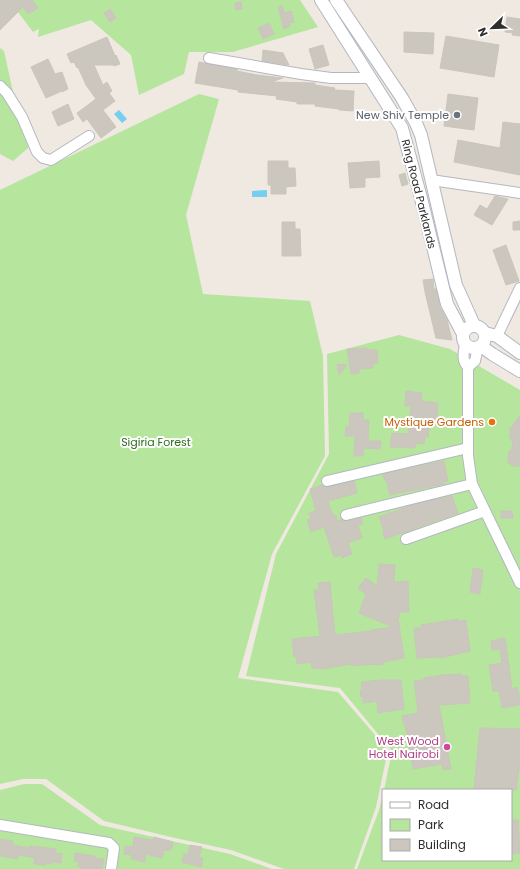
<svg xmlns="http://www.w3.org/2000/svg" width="520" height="869" viewBox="0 0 520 869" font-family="Poppins,sans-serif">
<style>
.green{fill:#b6e59e}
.water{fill:#75cff0}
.building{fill:#cbc7bf;stroke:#cbc5ba}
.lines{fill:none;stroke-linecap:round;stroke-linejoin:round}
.minor-casing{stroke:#b4b7c1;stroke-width:12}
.tertiary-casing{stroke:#b4b7c1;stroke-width:14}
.minor{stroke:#fff;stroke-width:10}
.tertiary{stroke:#fff;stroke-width:12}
.worship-dot{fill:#6b7280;stroke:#fff;stroke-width:1.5}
.food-dot{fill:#e8710a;stroke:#fff;stroke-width:1.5}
.hotel-dot{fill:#d1479c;stroke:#fff;stroke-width:1.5}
.labels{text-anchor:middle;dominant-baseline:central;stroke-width:4;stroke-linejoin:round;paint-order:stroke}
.worship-label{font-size:11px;fill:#5b616d;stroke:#fff;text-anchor:end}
.street-label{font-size:11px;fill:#2e2e2e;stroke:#fff}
.food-label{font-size:11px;fill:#c56008;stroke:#fff;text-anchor:end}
.park-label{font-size:11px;fill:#2c6e1b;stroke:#fff}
.hotel-label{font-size:11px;fill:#b23c85;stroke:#fff;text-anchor:end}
</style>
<rect width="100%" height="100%" fill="#efe9e1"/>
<!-- green -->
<g class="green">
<polygon points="9,0 300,0 318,27 233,52 189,52 184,74 139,95 131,55 91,20 38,37 39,29 33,32"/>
<polygon points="0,48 4,51 13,92 35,142 13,161 0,154"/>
<polygon points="199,94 219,99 186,215 203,294 310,301 323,356 325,456 272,554 238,678 338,692 388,750 376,807 354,869 284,869 231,850 175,838 104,821 46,779 23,779 0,784 0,190"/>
<polygon points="399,335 450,349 520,390 520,869 357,869 379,810 383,794 383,860 511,860 511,790 384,790 392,751 340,688 246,676 276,554 329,454 327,354"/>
<polygon points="24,784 42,784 100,825 230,854 272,869 0,869 0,790"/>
</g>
<!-- water -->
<g class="water">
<polygon points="119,110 127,119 122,123 114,114"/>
<polygon points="267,190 267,197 252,197 252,191"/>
</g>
<!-- building -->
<g class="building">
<polygon points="0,0 32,0 38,8 28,14 23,7 0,30"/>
<polygon points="241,2 242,9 236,10 235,3"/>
<polygon points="282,6 285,13 291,11 294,22 289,23 290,26 284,29 278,7"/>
<polygon points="110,9 116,18 110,22 104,13"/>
<polygon points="507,17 520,19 520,36 512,35 513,33 505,32"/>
<polygon points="269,23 274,34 263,39 258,28"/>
<polygon points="404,32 434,33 433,54 404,52"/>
<polygon points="446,36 499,45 494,77 440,68"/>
<polygon points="107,37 115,56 116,55 120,64 114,66 113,65 94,65 103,85 107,82 112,91 109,93 115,101 103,110 116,127 101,138 87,119 83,122 77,113 96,99 86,85 78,67 77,68 74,62 71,63 67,54"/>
<polygon points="323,45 329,65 315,69 309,49"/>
<polygon points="263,50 283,53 289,65 262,61"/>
<polygon points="48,59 55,74 62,72 68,89 62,92 62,91 46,98 31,67"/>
<polygon points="199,62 237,69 237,71 257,75 283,78 271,82 315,83 315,85 335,88 334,90 354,91 353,111 339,110 339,109 315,106 315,104 297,104 297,102 276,99 277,96 238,92 238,90 195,83"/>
<polygon points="448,94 478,98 474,130 444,126"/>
<polygon points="68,104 74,119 58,126 52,112"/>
<polygon points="503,122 520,124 520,175 454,162 458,140 500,148"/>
<polygon points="268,161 288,161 288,168 295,168 296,186 286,187 286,194 271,194 271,185 268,185"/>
<polygon points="379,161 380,177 365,178 365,187 350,188 348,163"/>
<polygon points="405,173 408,184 402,186 399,175"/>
<polygon points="495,196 508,199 492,225 474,215 480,205 487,209"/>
<polygon points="520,221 520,230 513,230 513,222"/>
<polygon points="282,222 295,222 295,229 300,229 301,256 282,256"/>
<polygon points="506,245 519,281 506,285 493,250"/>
<polygon points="433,279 434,289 436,289 440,307 447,320 452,340 436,338 425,292 423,280"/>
<polygon points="367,348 367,350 377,350 378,363 373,363 373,368 359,369 359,373 351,374 347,349"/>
<polygon points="337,364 347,365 339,375"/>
<polygon points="406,391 422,393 421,401 438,403 437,420 430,419 428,437 425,437 424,444 416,443 415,448 390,447 392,433 408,434 411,406 405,406"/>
<polygon points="350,413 363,413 363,420 369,420 368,441 381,441 380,449 364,448 363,456 354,456 355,436 345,436 346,427 349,427"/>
<polygon points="520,415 520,466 513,466 508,463 509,451 512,449 513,442 509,438 511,432 509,430"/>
<polygon points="444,461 448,481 444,482 444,484 390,495 386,480 385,481 383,474"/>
<polygon points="354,481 357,493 328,501 333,516 336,515 337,521 341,520 348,521 361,518 363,524 358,525 362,538 348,543 352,554 342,558 341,555 334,557 324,527 311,532 307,520 311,519 309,513 316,511 310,489 322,485 328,487"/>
<polygon points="452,496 458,513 385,539 383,532 384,531 379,517 412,505"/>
<polygon points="501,511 512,511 513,518 501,518"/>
<polygon points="379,564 395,565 394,582 408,581 409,612 398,612 400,617 398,618 404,658 383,662 384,664 375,665 375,664 352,666 351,664 324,669 324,668 318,669 318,668 312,668 311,662 297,664 296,656 294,657 292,639 320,636 314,590 319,590 318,583 330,582 335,635 371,631 371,630 393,627 359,613 366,594 358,588 366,578 377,586"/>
<polygon points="473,568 483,570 480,594 470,592"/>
<polygon points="458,619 458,621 466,620 470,651 441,658 441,657 417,658 414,628 422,628 421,625"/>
<polygon points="505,638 512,689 517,687 519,695 520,705 502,708 499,691 493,691 489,665 502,663 500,649 492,650 491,641"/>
<polygon points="461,674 461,676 468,676 470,703 439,705 451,769 443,770 442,764 413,769 405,725 404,725 402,716 418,713 414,681 424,680 424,678 442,675"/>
<polygon points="382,680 401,680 404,709 378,713 377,701 363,703 363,697 361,697 360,691 362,690 361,682"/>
<polygon points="480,728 520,729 520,763 516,790 474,790"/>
<polygon points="511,820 518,820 520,853 513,854 512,847 511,847"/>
<polygon points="134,837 153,840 154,837 173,842 172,849 170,849 169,851 164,850 162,858 146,854 145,862 131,859 132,855 124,854 125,846 133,847"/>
<polygon points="0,839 13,841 12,845 30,848 30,846 56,849 55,853 62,854 61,863 52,862 51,864 46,863 46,865 34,864 35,858 18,855 17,859 0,856"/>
<polygon points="190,845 202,847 199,857 203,858 201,867 182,862 184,854 188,855"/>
<polygon points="75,853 95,856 95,858 104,859 102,869 81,869 81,867 78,866 79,862 74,861"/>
</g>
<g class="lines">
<!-- minor casing -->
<g class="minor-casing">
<g id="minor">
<polyline points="209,58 301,74 331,78 370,78"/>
<polyline points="0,86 7,93 22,117 37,152 43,158 51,160 89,136"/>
<polyline points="431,180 520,193"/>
<polyline points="497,336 520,288"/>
<path d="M 465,344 C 464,352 461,360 468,367"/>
<polyline points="468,367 468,456 472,484 520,583"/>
<polyline points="468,367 475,361 478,347"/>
<polyline points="327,481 468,448"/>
<polyline points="346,515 472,484"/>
<polyline points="406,539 485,511"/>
<polyline points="0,825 109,843 114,848 111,869"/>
</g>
</g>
<!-- tertiary casing -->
<g class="tertiary-casing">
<g id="tertiary">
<polyline points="321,0 402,128 421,198 447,304 463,334"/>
<polyline points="336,0 402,98 416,123 421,135 456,285 474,325"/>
<circle cx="474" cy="337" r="11"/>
<polyline points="485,333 497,336 520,353"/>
<polyline points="481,346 492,354 520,371"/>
</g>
</g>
<!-- minor -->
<use href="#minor" class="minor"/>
<!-- tertiary -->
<use href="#tertiary" class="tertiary"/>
</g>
<!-- markers -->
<circle class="worship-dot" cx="457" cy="115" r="4"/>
<circle class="food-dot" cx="492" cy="422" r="4"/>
<circle class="hotel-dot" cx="447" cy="747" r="4"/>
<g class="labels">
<!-- worship labels -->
<g class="worship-label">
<text x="449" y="115">New Shiv Temple</text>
</g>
<!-- street labels -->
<g class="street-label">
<text transform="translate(419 194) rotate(76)">Ring Road Parklands</text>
</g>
<!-- food labels -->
<g class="food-label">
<text x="484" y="422">Mystique Gardens</text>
</g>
<!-- park labels -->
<g class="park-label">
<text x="156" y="442">Sigiria Forest</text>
</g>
<!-- hotel labels -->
<g class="hotel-label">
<text x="439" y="741">West Wood<tspan x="439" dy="13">Hotel Nairobi</tspan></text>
</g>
</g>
<!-- legend -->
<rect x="382" y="789" width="130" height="72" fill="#ffffff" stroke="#ababab"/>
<rect x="390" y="802" width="20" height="6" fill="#ffffff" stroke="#ababab"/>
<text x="418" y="809" font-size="12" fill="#2e2e2e">Road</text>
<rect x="390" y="819" width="20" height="12" fill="#b6e59e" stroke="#ababab"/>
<text x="418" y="829" font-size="12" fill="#2e2e2e">Park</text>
<rect x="390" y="839" width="20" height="12" fill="#cbc7bf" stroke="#ababab"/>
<text x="418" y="849" font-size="12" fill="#2e2e2e">Building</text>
<!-- north arrow -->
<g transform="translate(492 28) rotate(247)" stroke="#ffffff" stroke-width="3" paint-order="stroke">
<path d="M0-3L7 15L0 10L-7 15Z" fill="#2e2e2e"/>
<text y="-6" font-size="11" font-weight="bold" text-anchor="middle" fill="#2e2e2e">N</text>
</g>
</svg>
